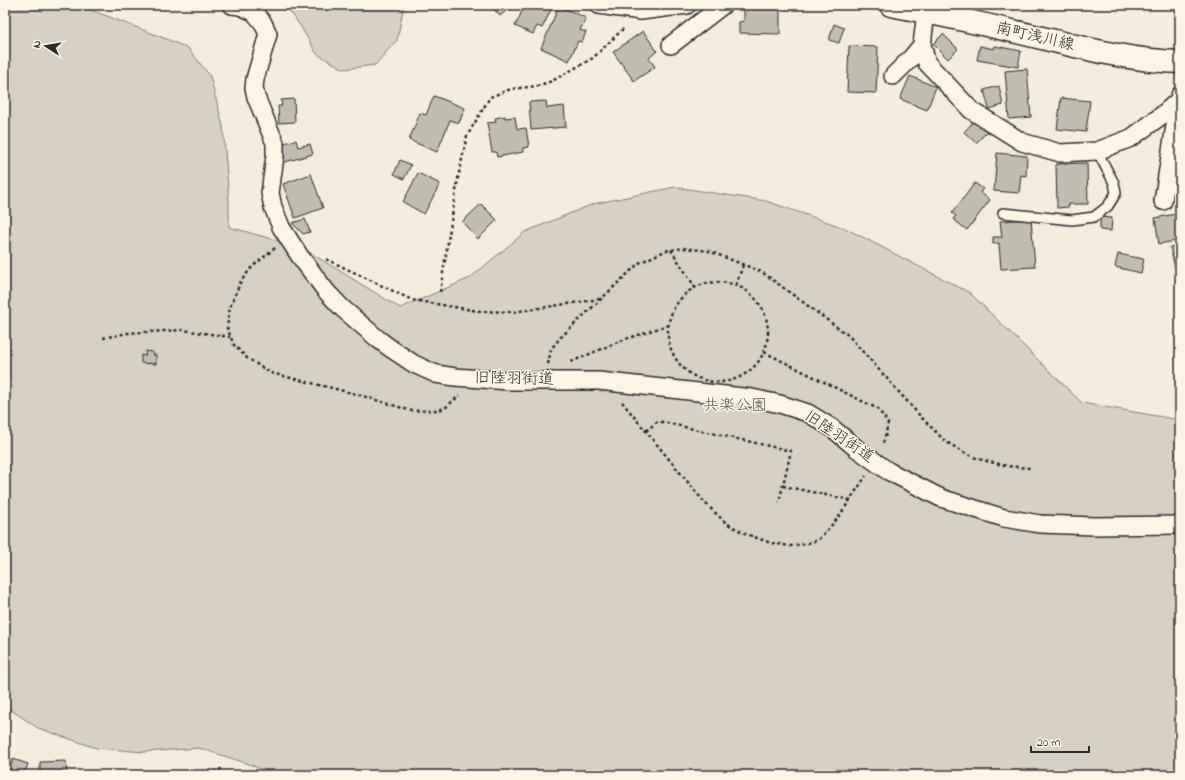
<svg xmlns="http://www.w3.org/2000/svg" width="1185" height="780" viewBox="0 0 1185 780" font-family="'Indie Flower','Klee One',sans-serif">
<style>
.green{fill:#d6d1c4;stroke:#807e78}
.building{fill:#c2bdb1;stroke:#2b2b2b}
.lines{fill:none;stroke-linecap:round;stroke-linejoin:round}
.service-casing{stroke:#2b2b2b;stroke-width:12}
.minor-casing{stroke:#2b2b2b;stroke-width:20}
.tertiary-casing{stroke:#2b2b2b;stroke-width:25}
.path{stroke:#2b2b2b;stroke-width:2.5;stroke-dasharray:3 3;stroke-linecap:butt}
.service{stroke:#fcf5e5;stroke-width:9}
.minor{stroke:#fcf5e5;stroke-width:17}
.tertiary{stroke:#fcf5e5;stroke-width:22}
.labels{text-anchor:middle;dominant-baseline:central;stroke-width:3;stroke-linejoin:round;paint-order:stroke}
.street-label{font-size:16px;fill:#2b2b2b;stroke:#fcf5e5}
.park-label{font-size:16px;fill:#565451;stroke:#fcf5e5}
</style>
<rect width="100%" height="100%" fill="#f4edde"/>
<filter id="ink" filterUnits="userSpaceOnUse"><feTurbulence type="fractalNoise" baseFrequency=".025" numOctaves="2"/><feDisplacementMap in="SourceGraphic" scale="8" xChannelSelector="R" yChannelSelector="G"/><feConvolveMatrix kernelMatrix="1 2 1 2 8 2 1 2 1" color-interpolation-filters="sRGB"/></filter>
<g filter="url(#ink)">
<!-- green -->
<g class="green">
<polygon points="5,5 78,5 159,36 188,48 210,76 223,126 229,200 229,227 301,247 400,308 470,278 525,232 593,204 675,187 766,201 845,228 970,293 1082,403 1180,420 1180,775 275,775 249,764 199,748 145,752 96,748 38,728 5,706"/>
<polygon points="284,5 404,5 397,40 375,65 344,69 317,54 301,27 287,7"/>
</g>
<!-- building -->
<g class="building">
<polygon points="490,5 513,5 500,16"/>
<polygon points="525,5 558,5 556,9 552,8 542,28 537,26 533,34 515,26"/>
<polygon points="559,6 586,18 580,30 586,32 582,42 578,41 569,61 541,48"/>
<polygon points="744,8 780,8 780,34 739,33 739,22 744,21"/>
<polygon points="834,24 844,28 839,43 829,40"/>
<polygon points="643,31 657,51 649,58 655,67 634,81 613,52"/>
<polygon points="943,34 958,49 948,59 933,44"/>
<polygon points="849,46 878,47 876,93 847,92"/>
<polygon points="980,46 994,49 995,46 1021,51 1018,67 977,60"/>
<polygon points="1027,69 1031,117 1009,119 1005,71"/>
<polygon points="910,76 936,87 927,110 900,99"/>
<polygon points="999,86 1003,105 989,109 984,90"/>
<polygon points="434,96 465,108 459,123 450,120 437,152 409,140 420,113 426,115"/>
<polygon points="1061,98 1090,101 1086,132 1057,129"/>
<polygon points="294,99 295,122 279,123 278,106 282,106 281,100"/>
<polygon points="546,101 547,108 564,106 566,127 531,130 529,102"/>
<polygon points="505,116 505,118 515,117 517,129 526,128 529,147 523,148 523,152 497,157 496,152 492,152 487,123 496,122 495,118"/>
<polygon points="975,120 987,132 976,143 964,132"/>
<polygon points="296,140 298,147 310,144 313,154 285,162 280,144"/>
<polygon points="997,153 1027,156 1026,176 1021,175 1019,193 994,191"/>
<polygon points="400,160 411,165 404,179 394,174"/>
<polygon points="1087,163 1088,204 1069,204 1069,207 1057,208 1056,164"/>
<polygon points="418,173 440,184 424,214 403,202"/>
<polygon points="311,174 323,208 295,218 283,184"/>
<polygon points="975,183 983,189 980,192 990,200 967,230 953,219 956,216 952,213"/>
<polygon points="481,204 497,220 478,239 462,222"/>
<polygon points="1176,214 1180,240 1159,244 1155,218"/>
<polygon points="1100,217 1112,218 1111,231 1100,230"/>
<polygon points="305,219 310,232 303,234 292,223"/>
<polygon points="1031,219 1035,267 1001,269 999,243 993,244 993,237 1002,237 1000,221"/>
<polygon points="1180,245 1180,267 1175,268 1170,247"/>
<polygon points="1118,254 1144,259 1141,273 1115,267"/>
<polygon points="146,351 153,352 153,355 156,355 156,364 141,363 141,355 145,356"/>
<polygon points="13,759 28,764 24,775 8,775"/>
<polygon points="66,761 67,775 40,775 40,762"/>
</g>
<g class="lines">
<!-- service casing -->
<g class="service-casing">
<polyline id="service" points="1003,213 1072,220 1094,217 1108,206 1116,193 1114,183 1097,151"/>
</g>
<!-- minor casing -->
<g class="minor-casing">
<g id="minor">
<polyline points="232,5 240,6 254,12 263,23 268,34 255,79 254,88 256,97 275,143 275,156 270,193 273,207 281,227 299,255 326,291 342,308 378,339 390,348 414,364 436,374 455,377 509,381 599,381 752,398 780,404 808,413 832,428 856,448 888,471 941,498 1004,518 1040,524 1094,526 1180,525"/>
<polyline points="599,5 641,11 687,5"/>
<polyline points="926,12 922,45 927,63 971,110 1022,142 1060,153 1097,151 1131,138 1161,116 1179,100 1180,95"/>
<polyline points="671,45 723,5"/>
<polyline points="893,76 912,57 922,45"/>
<polyline points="1163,201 1179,100"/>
</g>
</g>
<!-- tertiary casing -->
<g class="tertiary-casing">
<path id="tertiary" d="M 891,5 C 942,15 992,26 1042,38 C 1087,49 1134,61 1180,62"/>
</g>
<!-- path -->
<g class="path">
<polyline points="275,248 252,267 241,281 230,307 227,328 234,345 247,358 271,373 356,394 412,411 438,410 445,408 460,395"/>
<polyline points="671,250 695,287"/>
<polyline points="326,259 412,300 478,311 513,312 600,299"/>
<circle cx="718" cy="332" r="50"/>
<polyline points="736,285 743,265"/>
<polyline points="440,292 458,178 467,136 490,97 511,89 537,86 552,81 593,58 625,27"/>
<polyline points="103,338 128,333 183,330 230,337"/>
<polyline points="764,352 878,409 888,423 885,438 882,445"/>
<polyline points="571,362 620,341 668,325"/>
<polyline points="548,364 551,349 560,338 639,263 665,251 683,248 709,251 762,272 849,336 922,418 945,441 963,452 978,459 1007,466 1031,468"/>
<polyline points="622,402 705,503 726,523 746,534 771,543 790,546 805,544 818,540 838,518 866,476"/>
<polyline points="646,431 658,421 791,451 779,502"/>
<polyline points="783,486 850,500"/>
<polyline points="202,775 212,773 223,768"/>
</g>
<!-- service -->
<use href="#service" class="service"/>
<!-- minor -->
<use href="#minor" class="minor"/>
<!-- tertiary -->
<use href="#tertiary" class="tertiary"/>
</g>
</g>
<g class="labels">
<!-- street labels -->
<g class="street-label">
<text transform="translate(1035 37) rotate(13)">南町浅川線</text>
<text transform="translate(514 379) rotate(1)">旧陸羽街道</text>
<text transform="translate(839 437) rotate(34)">旧陸羽街道</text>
</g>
<!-- park labels -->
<g class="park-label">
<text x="735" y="406">共楽公園</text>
</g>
</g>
<!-- margin -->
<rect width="1185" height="780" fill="none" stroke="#fcf5e5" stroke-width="20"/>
<rect x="10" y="10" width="1165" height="760" fill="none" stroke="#2b2b2b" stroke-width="1.5" filter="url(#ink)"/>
<!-- north arrow -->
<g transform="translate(46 46) rotate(282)" stroke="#fcf5e5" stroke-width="3" paint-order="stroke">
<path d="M0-3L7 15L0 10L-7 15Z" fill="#2b2b2b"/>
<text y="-6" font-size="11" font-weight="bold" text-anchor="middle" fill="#2b2b2b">N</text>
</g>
<!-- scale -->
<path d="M1031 746v6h58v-6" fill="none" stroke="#2b2b2b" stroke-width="2"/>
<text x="1037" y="746" font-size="12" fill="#2b2b2b" stroke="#fcf5e5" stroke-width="3" paint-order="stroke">20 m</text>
</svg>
